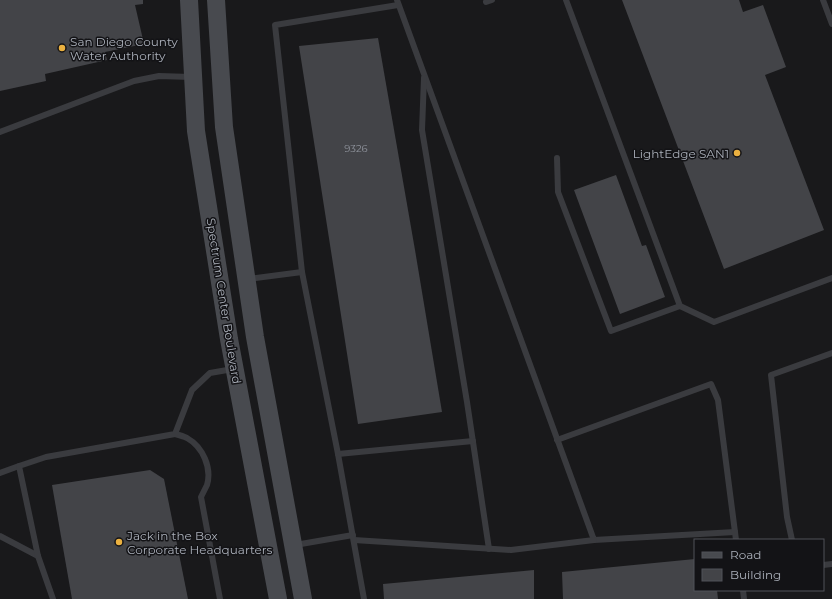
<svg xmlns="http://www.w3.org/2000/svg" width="832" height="599" viewBox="0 0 832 599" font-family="Montserrat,sans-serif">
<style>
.building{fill:#434448}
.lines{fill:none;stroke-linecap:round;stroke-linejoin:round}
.lane{stroke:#3a3b3f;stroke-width:6}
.secondary{stroke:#484a4f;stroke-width:18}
.poi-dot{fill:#ebb140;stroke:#131316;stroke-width:1.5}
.labels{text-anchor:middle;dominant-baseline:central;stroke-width:3;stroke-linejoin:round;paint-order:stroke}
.number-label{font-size:10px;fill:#91959e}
.poi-label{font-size:12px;fill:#abb0ba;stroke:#131316;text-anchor:start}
.street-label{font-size:12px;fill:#abb0ba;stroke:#131316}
</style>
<rect width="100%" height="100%" fill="#19191b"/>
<!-- building -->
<g class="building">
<polygon points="0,0 143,0 143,4 135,5 144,44 105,52 107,60 45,74 46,81 0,91"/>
<polygon points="622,0 739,0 743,12 763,5 786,67 765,75 824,230 724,269"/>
<polygon points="378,38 415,250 442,412 358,424 299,46"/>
<polygon points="616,175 642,246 646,245 665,297 620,314 574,190"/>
<polygon points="150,470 164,479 188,599 72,599 52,485"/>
<polygon points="695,559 695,590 717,590 718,599 563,599 562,572"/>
<polygon points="534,570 534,599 384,599 383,584"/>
</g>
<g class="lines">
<!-- lane -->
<g class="lane">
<polyline points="397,0 594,540 735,532"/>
<polyline points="566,0 680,306 714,322 832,278"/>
<polyline points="823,0 832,24"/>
<polyline points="486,2 492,0"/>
<polyline points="424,78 422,130 467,402 489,549"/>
<polyline points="0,132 134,81 159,76 191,77"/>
<polyline points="557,158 558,192 611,331 680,306"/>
<polyline points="248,279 302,272"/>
<path d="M 175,434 C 179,435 183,436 187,438 C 203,447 212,468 207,485 C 205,489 203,493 201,497 L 220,599"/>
<polyline points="557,440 711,384 718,400 736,540"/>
<polyline points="338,454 473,441"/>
<polyline points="0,473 19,466"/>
<polyline points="0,536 38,556"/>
<polyline points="354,540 511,550 594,540"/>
<polyline points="792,540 787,517 771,375 832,353"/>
<polyline points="295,545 353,535"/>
<polyline points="823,565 832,564"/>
<polyline points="743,590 744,599"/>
<polyline points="53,599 38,556 19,466 46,457 175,434 192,390 210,373 233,369"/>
<polyline points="364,599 338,454 302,272 275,25 398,5"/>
</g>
<!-- secondary -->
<g class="secondary">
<polyline points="189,0 196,131 229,339 278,599"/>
<polyline points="216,0 224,127 255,337 303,599"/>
</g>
</g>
<!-- markers -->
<g class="poi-dot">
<circle cx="62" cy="48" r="4"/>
<circle cx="737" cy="153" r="4"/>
<circle cx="119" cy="542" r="4"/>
</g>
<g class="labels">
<!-- number labels -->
<g class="number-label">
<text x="356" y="148">9326</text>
</g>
<!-- poi labels -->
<g class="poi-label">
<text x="70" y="41">San Diego County<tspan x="70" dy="14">Water Authority</tspan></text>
<text x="729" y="153" text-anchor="end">LightEdge SAN1</text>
<text x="127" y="535">Jack in the Box<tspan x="127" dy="14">Corporate Headquarters</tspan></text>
</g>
<!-- street labels -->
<g class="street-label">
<text transform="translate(224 301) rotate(81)">Spectrum Center Boulevard</text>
</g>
</g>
<!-- legend -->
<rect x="694" y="539" width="130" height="52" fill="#131316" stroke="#505258"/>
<rect x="702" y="552" width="20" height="6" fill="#484a4f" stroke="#505258"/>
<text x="730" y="559" font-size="12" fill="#abb0ba">Road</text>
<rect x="702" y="569" width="20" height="12" fill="#434448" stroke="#505258"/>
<text x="730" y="579" font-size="12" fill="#abb0ba">Building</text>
</svg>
